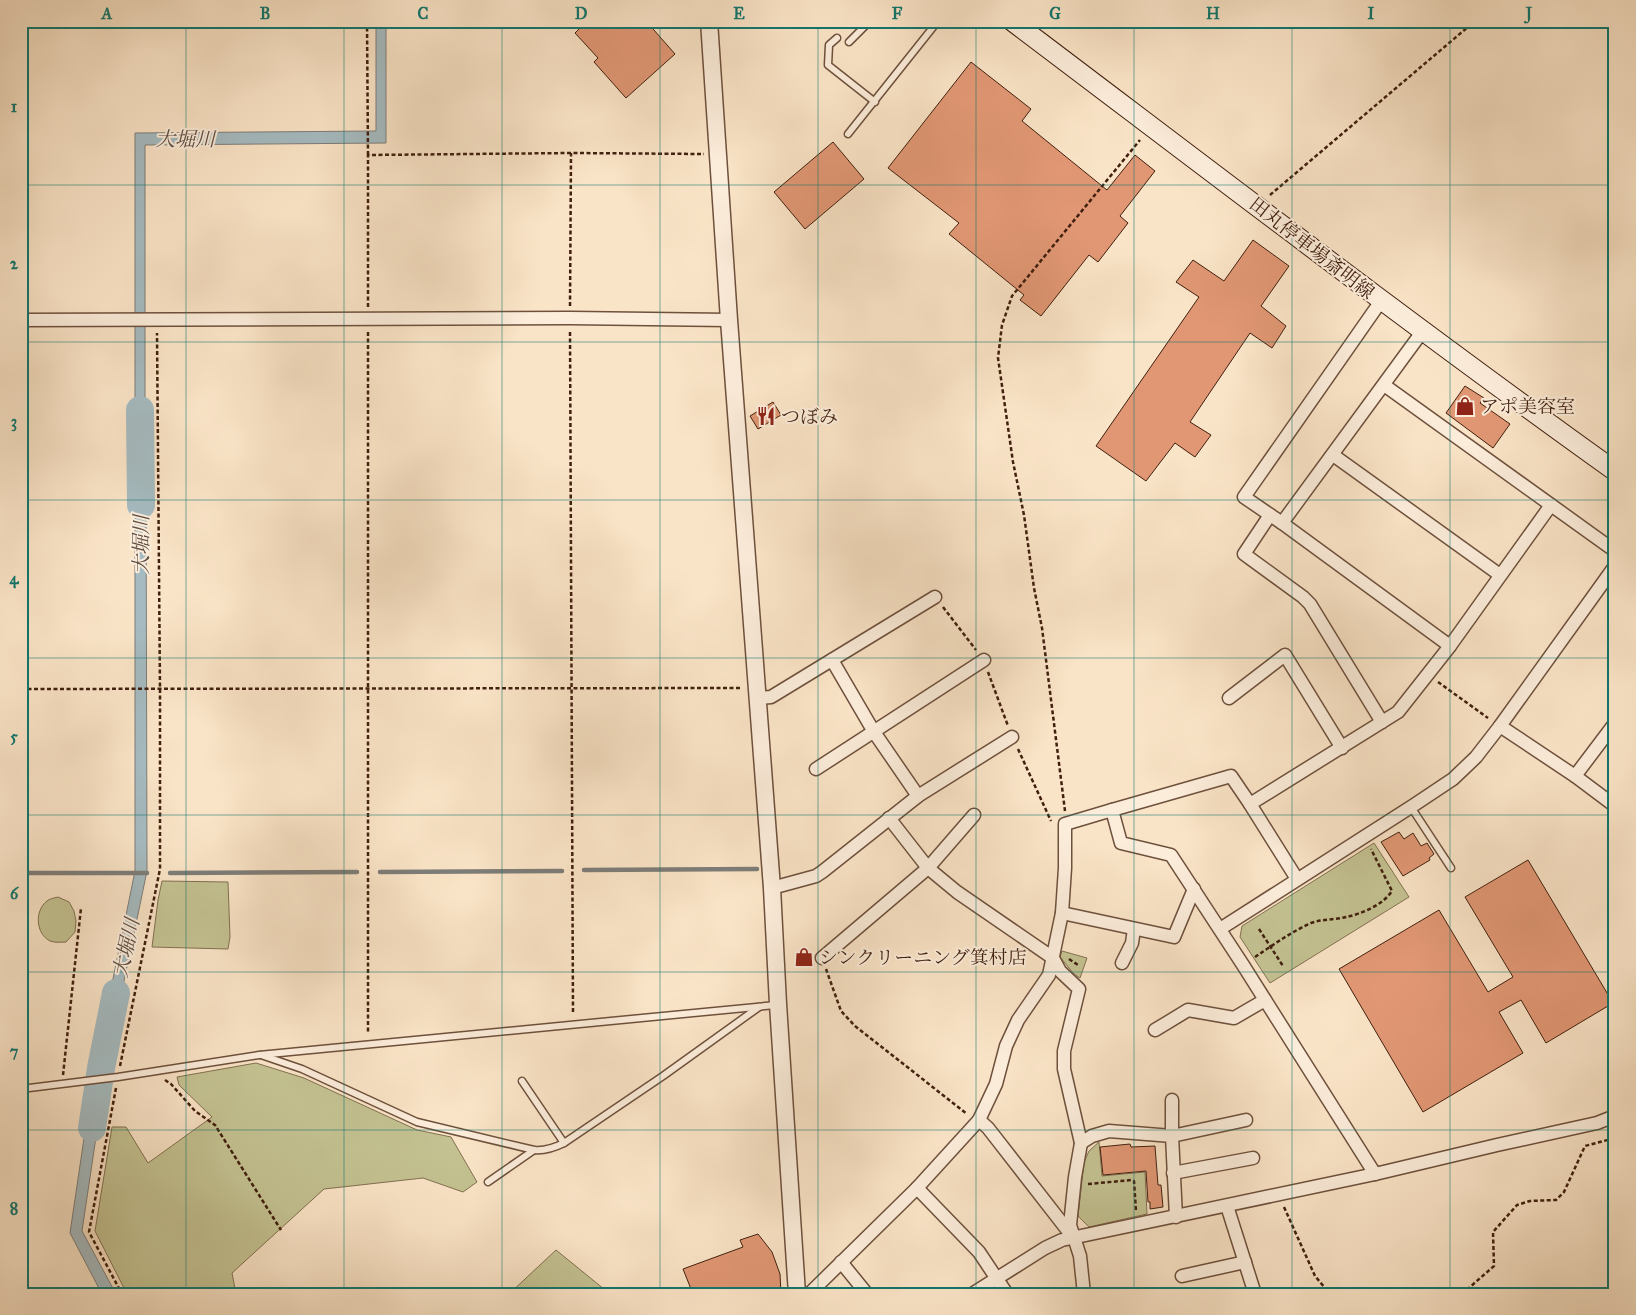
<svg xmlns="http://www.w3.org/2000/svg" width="1636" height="1315" viewBox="0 0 1636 1315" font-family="'IM FELL Great Primer','Noto Serif JP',serif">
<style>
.green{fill:#c4c292;stroke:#827050}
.water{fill:#a5bbc1;stroke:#7d7d79}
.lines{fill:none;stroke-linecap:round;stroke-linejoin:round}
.stream{stroke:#7d7d79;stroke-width:4.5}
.river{stroke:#a5bbc1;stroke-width:28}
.building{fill:#e19774;stroke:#401f0e}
.service-casing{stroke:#6e503c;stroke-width:9}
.minor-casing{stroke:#6e503c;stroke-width:15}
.tertiary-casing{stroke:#6e503c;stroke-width:19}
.secondary-casing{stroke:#401f0e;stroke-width:21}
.path{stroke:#401f0e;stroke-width:2.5;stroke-dasharray:4 2.5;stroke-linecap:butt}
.service{stroke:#fceddb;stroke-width:6}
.minor{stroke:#fceddb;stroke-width:12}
.tertiary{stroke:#fceddb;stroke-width:16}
.secondary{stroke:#fceddb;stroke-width:19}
.grid{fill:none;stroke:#0f766e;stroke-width:1;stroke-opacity:0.55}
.labels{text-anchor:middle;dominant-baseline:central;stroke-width:4;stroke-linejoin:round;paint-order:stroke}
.street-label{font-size:19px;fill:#401f0e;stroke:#fceddb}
.poi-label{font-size:19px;fill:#401f0e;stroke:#fceddb;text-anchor:start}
.water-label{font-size:20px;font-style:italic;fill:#5e4e44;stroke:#fceddb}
.neatline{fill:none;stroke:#0f766e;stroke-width:2}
.grid-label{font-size:16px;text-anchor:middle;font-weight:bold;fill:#0f766e}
</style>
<rect width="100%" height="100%" fill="#fae4c7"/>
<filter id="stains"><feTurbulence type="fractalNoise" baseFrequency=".004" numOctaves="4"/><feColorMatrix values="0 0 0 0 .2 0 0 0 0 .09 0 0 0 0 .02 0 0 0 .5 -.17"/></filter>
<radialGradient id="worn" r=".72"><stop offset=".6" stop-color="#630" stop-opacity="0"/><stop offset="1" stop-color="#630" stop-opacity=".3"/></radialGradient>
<!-- green -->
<g class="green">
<polygon points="1374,843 1409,897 1270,983 1240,937 1242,926"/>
<polygon points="162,881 228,882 230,937 228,949 152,947 158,900"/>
<path d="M 58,897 L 69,902 L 74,911 L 76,921 L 75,932 L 66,942 C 61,942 55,943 50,941 C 36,934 34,911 47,901 C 49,899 54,898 58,897 Z"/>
<polygon points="1062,951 1087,958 1080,978 1074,974 1060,957"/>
<polygon points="256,1063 304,1078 417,1130 451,1137 477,1182 463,1192 423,1178 324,1189 232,1273 236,1294 127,1294 95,1231 112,1127 126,1127 148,1163 212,1117 179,1085 177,1077"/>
<polygon points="1099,1142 1102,1176 1145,1172 1147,1214 1089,1227 1078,1216 1084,1162 1089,1151"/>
<polygon points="556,1250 610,1294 509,1294"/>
</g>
<!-- water -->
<g class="water">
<polygon points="376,21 386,21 386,143 145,145 145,449 135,449 135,133 376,131"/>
<polygon points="135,468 146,468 147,871 114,1029 103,1028 135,871"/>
<polygon points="103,1090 82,1231 116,1294 102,1294 70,1233 91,1091"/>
</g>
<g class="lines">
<!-- stream -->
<g class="stream">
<polyline points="584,870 757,869"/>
<polyline points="380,872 562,871"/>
<polyline points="21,873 147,873"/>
<polyline points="170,873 357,872"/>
</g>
<!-- river -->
<g class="river">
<polyline points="140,410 141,505"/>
<polyline points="92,1128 101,1068 116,993"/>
</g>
</g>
<!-- building -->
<g class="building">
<polygon points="587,21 646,21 675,54 626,98 594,62 598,58 575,33"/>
<polygon points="971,62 1031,109 1022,121 1107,190 1135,155 1155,171 1120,216 1128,223 1098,262 1089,255 1041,316 1020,300 1024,295 949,234 959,223 888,168"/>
<polygon points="833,142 864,179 805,229 774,192"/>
<polygon points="1253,240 1289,266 1261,306 1286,326 1272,348 1250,333 1190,422 1211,435 1195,457 1175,443 1146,481 1096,446 1199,297 1176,282 1193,260 1224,281"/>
<polygon points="1465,386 1484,398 1480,403 1510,424 1493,448 1446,413"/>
<polygon points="773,402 781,415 758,429 750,416"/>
<polygon points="1399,832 1404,839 1413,833 1421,846 1427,843 1434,854 1429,858 1430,860 1403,876 1381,842"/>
<polygon points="1528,860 1613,1003 1546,1043 1521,1000 1499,1012 1523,1053 1423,1112 1339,969 1439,910 1488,992 1513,977 1465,897"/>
<polygon points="1130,1144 1131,1147 1155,1146 1158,1185 1161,1185 1163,1207 1150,1209 1150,1202 1148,1202 1146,1171 1103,1175 1100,1147"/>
<polygon points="758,1234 772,1252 780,1274 781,1294 693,1294 683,1269 743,1247 740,1240"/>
</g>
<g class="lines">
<!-- service casing -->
<g class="service-casing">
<g id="service">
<polyline points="837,38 829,45 828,65 875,102"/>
<polyline points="849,42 870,21"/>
<polyline points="848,134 938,21"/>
<polyline points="1411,807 1451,868"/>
<path d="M 261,1055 L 302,1069 L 417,1122 L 534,1150 C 545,1151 554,1148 564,1143 L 663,1076 L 759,1007"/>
<polyline points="522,1081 564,1143"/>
<polyline points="21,1089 118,1077 259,1055 776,1005"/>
<polyline points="488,1182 534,1150"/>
</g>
</g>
<!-- minor casing -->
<g class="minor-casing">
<g id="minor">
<polyline points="1381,301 1244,497 1282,523 1450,646"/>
<polyline points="21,320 570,318 729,320"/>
<polyline points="1384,385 1615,551"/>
<polyline points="1333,455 1500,575"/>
<polyline points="1270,515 1244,554 1303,597 1310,604 1382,722"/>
<polyline points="1282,523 1422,332"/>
<polyline points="832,660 874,732 918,796"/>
<polyline points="757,698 771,697 935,597"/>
<polyline points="1229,698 1285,655 1342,748"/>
<polyline points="1500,726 1575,776 1615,806"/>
<polyline points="816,769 984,660"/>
<polyline points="1575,776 1615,723"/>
<polyline points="1250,804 1297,879"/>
<polyline points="889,818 928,868 957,892 1053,958 1060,971 1079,989 1064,1051 1064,1069 1081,1143 1075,1177 1070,1225 1080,1256 1084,1294"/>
<polyline points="772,888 816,876 822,872 918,796 1012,737"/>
<polyline points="1062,913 1174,937 1194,889"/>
<polyline points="1220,929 1414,805 1453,779 1476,757 1500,726 1615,566"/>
<polyline points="822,958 928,868 974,815"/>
<polyline points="1122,963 1132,943 1134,929"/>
<polyline points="1155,1030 1188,1010 1234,1018 1265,1000"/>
<polyline points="1172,1100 1172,1136 1246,1120"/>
<polyline points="979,1120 988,1128 1072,1236"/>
<polyline points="1081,1143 1092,1136 1109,1131 1172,1136 1176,1217"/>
<polyline points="1173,1173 1253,1158"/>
<polyline points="1375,1174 1243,965 1171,855 1121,843 1112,810 1231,776 1250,804 1398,712 1450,646 1551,505"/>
<polyline points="917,1188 979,1252 1007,1294"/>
<polyline points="1227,1206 1255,1294"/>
<polyline points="841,1262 867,1294"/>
<polyline points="1182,1276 1245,1262"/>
<polyline points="809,1294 917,1188 979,1120 996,1084 1006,1046 1018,1020 1049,975 1062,913 1065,868 1065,824 1112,810"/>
<polyline points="972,1294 1045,1248 1062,1240 1375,1174 1497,1145 1597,1123 1615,1116"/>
</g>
</g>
<!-- tertiary casing -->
<g class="tertiary-casing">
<polyline id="tertiary" points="709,21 729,320 772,888 778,1004 797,1294"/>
</g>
<!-- secondary casing -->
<g class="secondary-casing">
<path id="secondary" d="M 1012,21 C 1212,172 1411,325 1615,471"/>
</g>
<!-- path -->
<g class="path">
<polyline points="367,21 368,156"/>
<polyline points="1270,195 1475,21"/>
<polyline points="570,306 571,153"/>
<polyline points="368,307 368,155 571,153 704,154"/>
<polyline points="368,332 368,1034"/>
<polyline points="570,332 573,1014"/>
<polyline points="943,607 976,650"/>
<polyline points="988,672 1008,726"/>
<polyline points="1438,682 1488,718"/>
<polyline points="21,689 742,688"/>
<polyline points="1018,749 1051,821"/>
<polyline points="1065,811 1042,628 1034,588 1024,515 1013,462 998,358 1002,325 1012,296 1140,140"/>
<polyline points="1259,929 1283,966"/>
<path d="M 1255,957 C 1273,945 1291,932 1311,923 C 1322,919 1334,920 1346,917 C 1361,914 1383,905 1392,891 L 1371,849"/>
<polyline points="1069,959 1078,965"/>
<polyline points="826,969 841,1011 855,1026 967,1114"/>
<polyline points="120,1066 160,869 160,690 157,333"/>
<polyline points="63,1075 81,908"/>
<polyline points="165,1080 171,1084 195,1111 215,1125 281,1230"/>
<polyline points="116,1088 89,1232 122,1294"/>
<polyline points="1088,1184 1132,1180 1134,1181 1136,1211"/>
<polyline points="1284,1207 1315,1276 1330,1294"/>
<polyline points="1462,1294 1494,1266 1493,1232 1517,1205 1530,1201 1556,1200 1564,1192 1585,1146 1615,1138"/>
</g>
<!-- service -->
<use href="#service" class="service"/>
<!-- minor -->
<use href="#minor" class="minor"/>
<!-- tertiary -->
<use href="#tertiary" class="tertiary"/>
<!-- secondary -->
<use href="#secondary" class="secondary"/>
</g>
<!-- grid -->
<path class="grid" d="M 186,21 L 186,1294M 344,21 L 344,1294M 502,21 L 502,1294M 660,21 L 660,1294M 818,21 L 818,1294M 976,21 L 976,1294M 1134,21 L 1134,1294M 1292,21 L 1292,1294M 1450,21 L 1450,1294M 21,185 L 1615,185M 21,342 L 1615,342M 21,500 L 1615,500M 21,658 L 1615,658M 21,815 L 1615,815M 21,972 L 1615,972M 21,1130 L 1615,1130"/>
<!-- icons -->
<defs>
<g id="shop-bare" transform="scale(1.5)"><path d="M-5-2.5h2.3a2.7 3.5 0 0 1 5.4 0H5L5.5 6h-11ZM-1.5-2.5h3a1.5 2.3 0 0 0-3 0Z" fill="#8f2418" stroke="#fceddb" stroke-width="2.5" paint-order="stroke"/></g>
<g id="restaurant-bare" transform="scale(1.5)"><path d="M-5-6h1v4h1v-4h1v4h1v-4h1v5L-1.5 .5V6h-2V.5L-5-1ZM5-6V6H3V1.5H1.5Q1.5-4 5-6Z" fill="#8f2418" stroke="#fceddb" stroke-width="2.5" paint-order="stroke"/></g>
</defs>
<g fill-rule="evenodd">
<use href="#shop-bare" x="1465" y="406"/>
<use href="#restaurant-bare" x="766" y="416"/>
<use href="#shop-bare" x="804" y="957"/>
</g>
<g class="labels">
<!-- street labels -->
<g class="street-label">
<text transform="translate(1312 248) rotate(38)">田丸停車場斎明線</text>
</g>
<!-- poi labels -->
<g class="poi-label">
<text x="1480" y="406">アポ美容室</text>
<text x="781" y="416">つぼみ</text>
<text x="819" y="957">シンクリーニング箕村店</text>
</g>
<!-- water labels -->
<g class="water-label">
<text x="185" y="139">大堀川</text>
<text transform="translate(141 545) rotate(-90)">大堀川</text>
<text transform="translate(126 948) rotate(-78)">大堀川</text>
</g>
</g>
<!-- margin -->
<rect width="1636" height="1315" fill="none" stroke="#fae4c7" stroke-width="55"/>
<rect x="28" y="28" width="1580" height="1260" class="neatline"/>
<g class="grid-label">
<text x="107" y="19">A</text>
<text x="265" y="19">B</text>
<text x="423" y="19">C</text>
<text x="581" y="19">D</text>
<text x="739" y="19">E</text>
<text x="897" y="19">F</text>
<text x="1055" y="19">G</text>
<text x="1213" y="19">H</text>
<text x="1371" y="19">I</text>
<text x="1529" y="19">J</text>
<text x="14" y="112">1</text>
<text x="14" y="269">2</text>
<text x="14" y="427">3</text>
<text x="14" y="584">4</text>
<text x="14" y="742">5</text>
<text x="14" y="899">6</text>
<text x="14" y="1057">7</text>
<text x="14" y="1214">8</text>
</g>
<rect width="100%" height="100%" filter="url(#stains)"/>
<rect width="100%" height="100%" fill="url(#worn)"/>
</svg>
